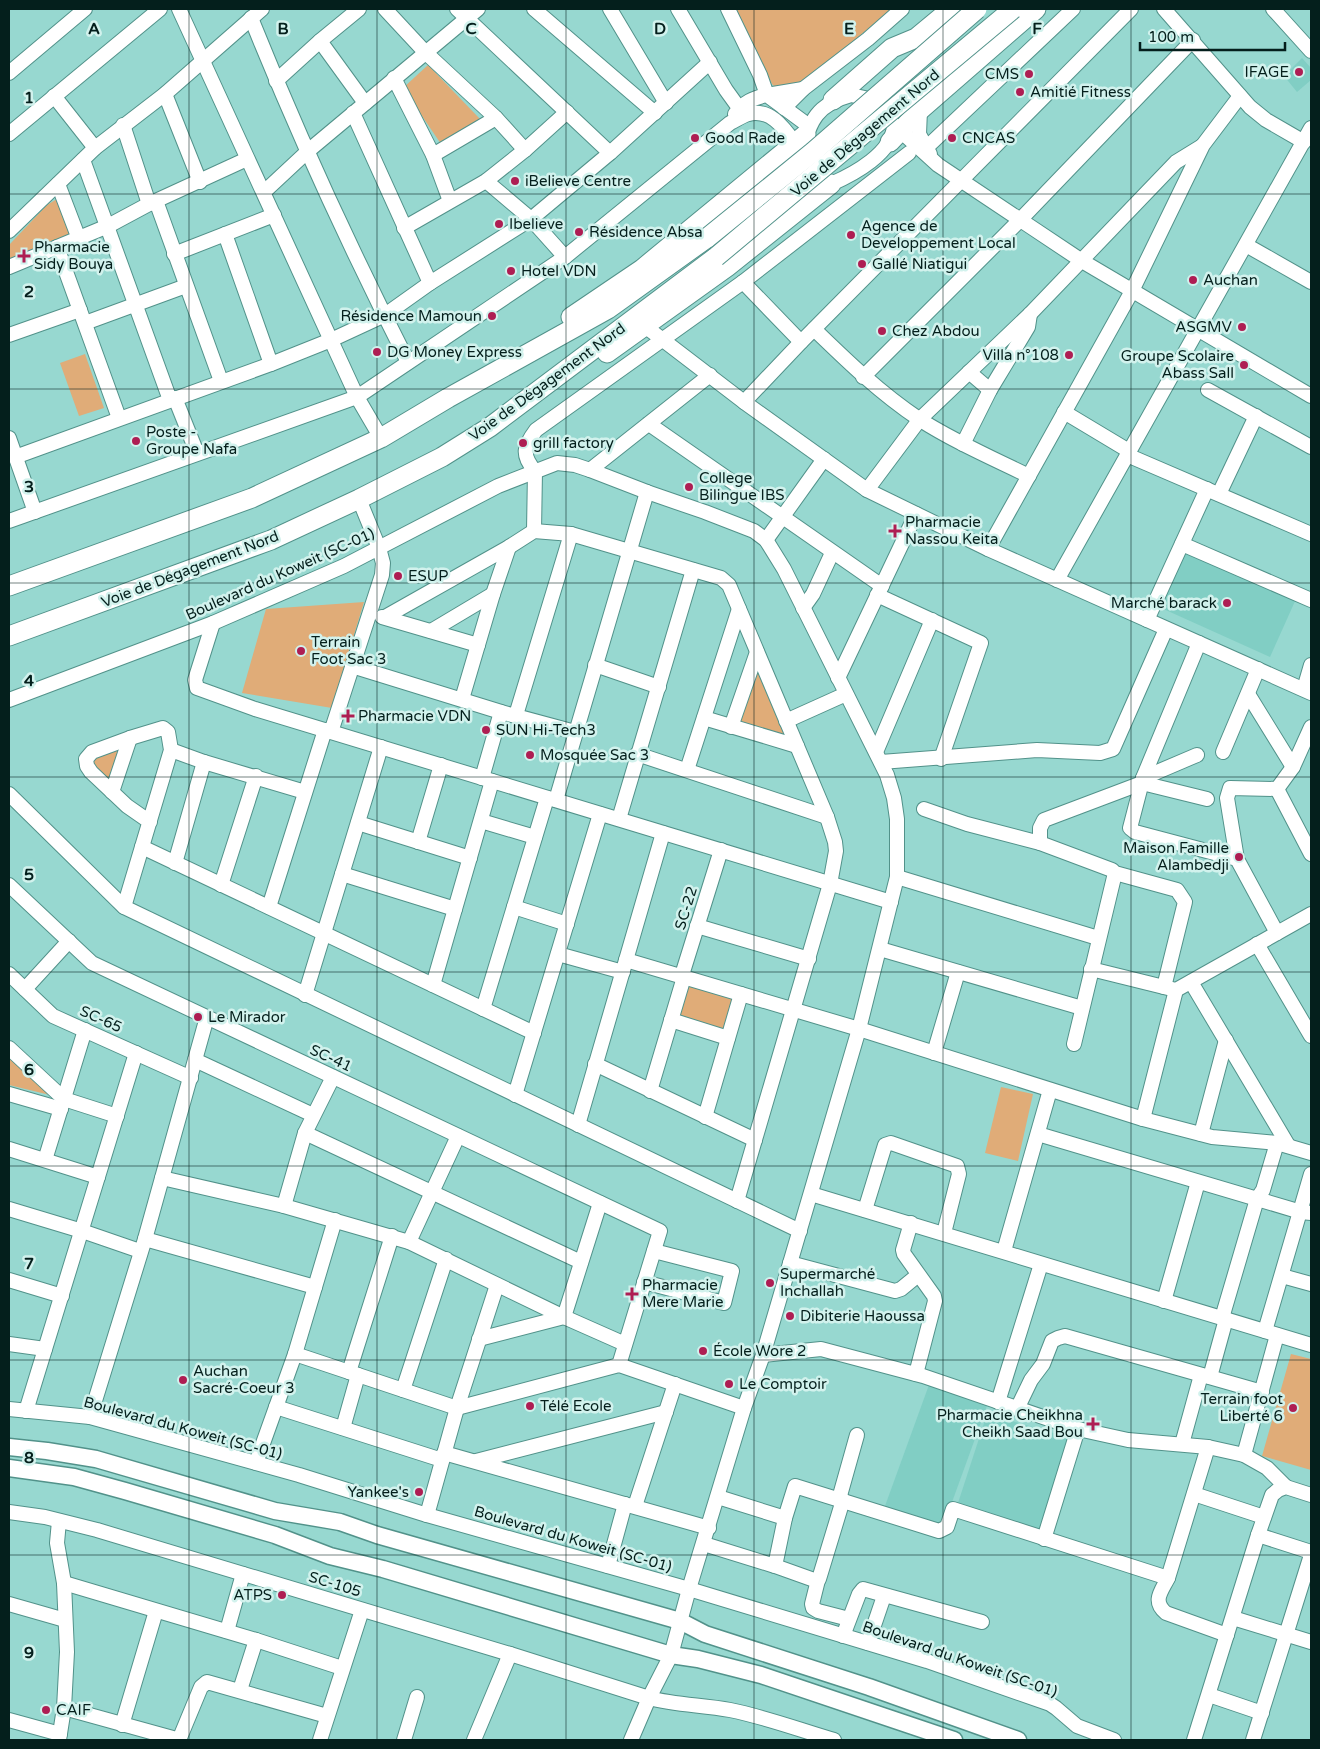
<svg xmlns="http://www.w3.org/2000/svg" width="1320" height="1749" viewBox="0 0 1320 1749" font-family="'Varela Round',sans-serif">
<style>
.built{fill:#81cec4}
.green{fill:#e0ac78}
.lines{fill:none;stroke-linecap:round;stroke-linejoin:round}
.minor-casing{stroke:#52928a;stroke-width:16}
.major-casing{stroke:#52928a;stroke-width:19}
.highway-casing{stroke:#52928a;stroke-width:21}
.minor{stroke:#fff;stroke-width:14}
.major{stroke:#fff;stroke-width:16}
.highway{stroke:#fff;stroke-width:19}
.highway-bridge-casing{stroke:#52928a;stroke-width:21;stroke-linecap:butt}
.highway-bridge{stroke:#fff;stroke-width:19}
.grid{fill:none;stroke:#041f1c;stroke-width:1;stroke-opacity:0.55}
.poi-dot{fill:#ae1e53;stroke:#d2f2ed;stroke-width:2}
.labels{text-anchor:middle;dominant-baseline:central;stroke-width:5;stroke-linejoin:round;paint-order:stroke}
.poi-label{font-size:15px;fill:#041f1c;stroke:#d2f2ed;text-anchor:start}
.street-label{font-size:15px;fill:#041f1c;stroke:#d2f2ed}
.grid-label{font-size:16px;text-anchor:middle;font-weight:bold;fill:#041f1c;stroke:#d2f2ed;stroke-width:5;stroke-linejoin:round;paint-order:stroke}
</style>
<rect width="100%" height="100%" fill="#97d8d0"/>
<!-- built -->
<g class="built">
<polygon points="1302,58 1311,68 1311,80 1297,92 1284,76"/>
<polygon points="1184,549 1296,599 1270,657 1159,607"/>
<polygon points="930,1382 988,1403 943,1527 885,1506"/>
<polygon points="987,1414 1068,1437 1040,1529 958,1503"/>
</g>
<!-- green -->
<g class="green">
<polygon points="736,9 892,9 812,75 801,83 777,89 772,84"/>
<polygon points="428,65 480,119 441,144 403,88"/>
<polygon points="57,199 69,234 9,259 9,245 47,205"/>
<polygon points="85,354 104,408 79,416 60,363"/>
<polygon points="364,602 332,708 242,693 266,609"/>
<polygon points="754,664 788,739 737,722"/>
<polygon points="121,745 110,782 92,764 93,757"/>
<polygon points="687,980 737,996 724,1039 674,1021"/>
<polygon points="9,1055 50,1095 9,1085"/>
<polygon points="1001,1087 1033,1094 1018,1161 985,1153"/>
<polygon points="1291,1354 1311,1359 1311,1470 1262,1456"/>
</g>
<g class="lines">
<!-- minor casing -->
<g class="minor-casing">
<g id="minor">
<polyline points="179,9 357,397 381,438"/>
<polyline points="385,9 425,52 496,118 525,150"/>
<polyline points="457,9 610,153"/>
<polyline points="534,9 655,113"/>
<polyline points="610,9 666,103"/>
<polyline points="678,9 726,90 739,108 748,114"/>
<polyline points="728,9 760,75 767,95 803,89"/>
<polyline points="1164,9 1250,107 1266,120 1304,142"/>
<polyline points="1273,9 1311,51"/>
<path d="M 251,18 C 298,135 351,250 408,362"/>
<polyline points="320,41 365,103"/>
<polyline points="9,73 85,9"/>
<polyline points="394,78 433,155 450,201"/>
<polyline points="276,81 320,41 359,9"/>
<polyline points="165,94 200,182"/>
<path d="M 851,95 L 869,99 L 894,125 C 893,153 854,174 831,184 L 821,177 L 802,153 C 809,120 818,104 851,95 Z"/>
<polyline points="54,96 95,148"/>
<polyline points="784,108 803,89 868,39 902,9"/>
<polyline points="920,110 919,134 930,154"/>
<polyline points="353,113 430,283"/>
<path d="M 735,114 C 744,102 753,98 767,95 L 809,126"/>
<polyline points="123,125 149,204"/>
<polyline points="894,125 938,165 1082,261 1311,396"/>
<polyline points="9,134 160,9"/>
<polyline points="926,148 1073,9"/>
<polyline points="433,155 496,118"/>
<polyline points="83,160 170,400"/>
<polyline points="486,181 531,219 565,257"/>
<polyline points="58,184 79,239"/>
<polyline points="264,192 308,151 478,9"/>
<polyline points="156,201 221,381"/>
<polyline points="404,228 486,181 525,150 567,112"/>
<polyline points="9,231 95,148 165,94 262,9"/>
<polyline points="225,234 271,364"/>
<polyline points="1246,245 1311,282"/>
<polyline points="57,247 119,418"/>
<polyline points="174,254 274,215"/>
<polyline points="9,267 108,226 149,204 247,159"/>
<polyline points="743,282 801,342"/>
<polyline points="85,323 186,286"/>
<polyline points="646,327 744,402 867,490 988,549 1311,693"/>
<path d="M 814,329 C 847,361 880,393 919,419 C 953,441 992,458 1029,476"/>
<polyline points="9,335 80,310"/>
<polyline points="969,372 990,390"/>
<polyline points="863,377 1020,220 1193,40"/>
<polyline points="1208,390 1311,447"/>
<polyline points="175,398 197,453"/>
<polyline points="744,402 801,342 1131,9"/>
<polyline points="1064,412 1129,451"/>
<polyline points="649,424 882,586"/>
<polyline points="9,438 35,512"/>
<polyline points="963,444 990,390 1028,327 1030,314"/>
<polyline points="1127,455 1311,534"/>
<polyline points="15,457 271,364 331,340 385,315 430,283 531,219 610,153 710,62"/>
<polyline points="590,470 710,375"/>
<polyline points="867,490 920,419 1030,314 1176,162 1202,146"/>
<polyline points="1219,494 1256,416"/>
<path d="M 9,521 L 357,397 L 565,257 L 730,123 C 736,120 742,116 748,114 C 773,107 787,133 800,150"/>
<path d="M 534,531 L 535,471 C 521,455 524,446 536,430 L 743,282 L 909,153"/>
<polyline points="766,540 824,459"/>
<polyline points="1182,544 1311,600"/>
<polyline points="988,549 1132,291 1203,145 1240,96"/>
<polyline points="1057,580 1311,128"/>
<polyline points="877,595 981,643 941,759"/>
<polyline points="803,608 813,594 832,553"/>
<polyline points="382,617 478,645"/>
<polyline points="385,617 509,547 534,531 571,534 721,578 729,585 827,817 835,842 836,851 830,884 737,1201"/>
<polyline points="1147,620 1207,489"/>
<polyline points="213,623 195,680 197,688 255,709 891,902"/>
<polyline points="431,631 493,594"/>
<polyline points="1199,643 1143,778 1130,828 1135,832 1237,859 1277,933"/>
<polyline points="595,665 659,687"/>
<polyline points="352,666 501,712 575,732"/>
<polyline points="838,678 916,514"/>
<polyline points="1304,689 1311,665"/>
<polyline points="1248,694 1293,767"/>
<polyline points="462,699 493,594 509,547"/>
<polyline points="9,700 213,623 305,583 344,566 498,486 557,463 575,465 590,470 647,492 705,512 754,531 766,540 784,569 887,775 894,798 897,819 897,877 859,1029 763,1355 744,1408 689,1589 671,1655 649,1698 631,1740"/>
<polyline points="516,715 571,534"/>
<polyline points="704,718 797,746"/>
<polyline points="786,721 846,694"/>
<polyline points="731,727 757,652"/>
<polyline points="331,732 382,575 383,563 379,548 359,499"/>
<polyline points="171,750 204,762 305,792"/>
<polyline points="876,752 932,620"/>
<polyline points="1223,752 1258,669"/>
<polyline points="637,754 827,817"/>
<polyline points="881,762 1037,750 1100,753 1113,749 1166,629"/>
<polyline points="687,770 739,609"/>
<polyline points="482,778 501,712"/>
<polyline points="1143,778 1197,755"/>
<polyline points="1277,789 1311,854"/>
<polyline points="1277,789 1293,767 1311,727"/>
<polyline points="112,792 130,738"/>
<polyline points="9,794 124,907 800,1231"/>
<polyline points="556,800 647,492"/>
<polyline points="924,809 967,824 1040,843"/>
<polyline points="619,819 693,570"/>
<polyline points="481,821 535,837"/>
<polyline points="358,823 470,858"/>
<polyline points="418,842 441,765"/>
<polyline points="142,847 534,1033"/>
<polyline points="1237,859 1227,798 1230,788 1277,789"/>
<polyline points="175,863 204,762"/>
<polyline points="342,874 455,909"/>
<polyline points="897,877 1098,938"/>
<polyline points="9,885 92,963 660,1231 619,1365"/>
<polyline points="221,885 256,776"/>
<polyline points="124,907 171,750 168,732 163,728 130,738 92,752 86,759 87,766 91,772 127,806 150,822"/>
<polyline points="269,907 325,730"/>
<polyline points="514,907 567,924"/>
<polyline points="697,926 809,959"/>
<polyline points="1257,944 1311,1036"/>
<polyline points="880,949 1082,1008"/>
<polyline points="558,954 623,972"/>
<polyline points="626,960 859,1029 1143,1119 1212,1137 1277,1143 1311,1153"/>
<polyline points="1091,969 1176,990 1311,914"/>
<polyline points="9,974 53,1016 191,1078"/>
<polyline points="682,975 721,850"/>
<polyline points="1191,982 1288,1145"/>
<polyline points="433,985 492,781"/>
<polyline points="1164,987 1185,902 1177,890 1115,873 1112,870 1040,843 1040,828 1044,820 1142,783 1207,799"/>
<polyline points="25,989 69,941"/>
<polyline points="305,995 381,747"/>
<polyline points="483,1009 547,798"/>
<polyline points="671,1020 728,1038"/>
<polyline points="1074,1044 1115,873"/>
<polyline points="9,1048 64,1099 117,1116"/>
<polyline points="934,1053 958,972"/>
<polyline points="195,1060 313,1115"/>
<polyline points="595,1064 755,1140"/>
<polyline points="650,1091 684,977"/>
<polyline points="9,1094 61,1109"/>
<polyline points="515,1095 600,814"/>
<polyline points="705,1117 741,994"/>
<polyline points="1143,1119 1176,990"/>
<polyline points="578,1125 663,833"/>
<polyline points="305,1133 581,1262"/>
<polyline points="1038,1134 1301,1212 1311,1213"/>
<polyline points="1201,1134 1226,1040"/>
<polyline points="9,1149 98,1177"/>
<polyline points="45,1160 85,1030"/>
<polyline points="162,1178 284,1206 409,1242 564,1317 625,1344"/>
<polyline points="811,1194 1311,1345"/>
<polyline points="284,1206 305,1133 333,1077"/>
<polyline points="9,1209 82,1231 140,1251"/>
<polyline points="865,1210 885,1145 891,1143 957,1166 959,1174 944,1233"/>
<polyline points="911,1223 903,1250 904,1254 934,1296 935,1301 916,1374"/>
<polyline points="145,1239 315,1287"/>
<polyline points="409,1242 458,1136"/>
<polyline points="1004,1251 1050,1090"/>
<polyline points="790,1263 895,1291 901,1289 918,1275"/>
<polyline points="1282,1276 1311,1284"/>
<polyline points="9,1280 62,1296"/>
<polyline points="644,1282 724,1303 732,1271 654,1251"/>
<polyline points="1164,1301 1198,1182"/>
<polyline points="1222,1318 1257,1199 1263,1190 1277,1143"/>
<polyline points="1265,1331 1311,1174"/>
<polyline points="479,1339 564,1317 600,1203"/>
<polyline points="9,1344 45,1349"/>
<polyline points="295,1354 457,1408 619,1365 744,1408"/>
<polyline points="763,1355 821,1349 923,1376 1078,1429 1044,1539"/>
<polyline points="349,1372 392,1236"/>
<polyline points="1210,1377 1226,1319"/>
<polyline points="403,1390 446,1259"/>
<polyline points="998,1402 1041,1264"/>
<polyline points="276,1407 442,1460"/>
<polyline points="9,1409 90,1417 299,1475 427,1515 689,1589 927,1661 1050,1704 1056,1708 1077,1726 1114,1740"/>
<polyline points="1017,1409 1031,1380 1043,1364 1052,1341 1058,1338 1065,1336 1262,1392"/>
<polyline points="26,1411 136,1053"/>
<polyline points="90,1417 145,1239 207,1017"/>
<polyline points="343,1428 358,1375"/>
<polyline points="1078,1429 1128,1440 1208,1447 1244,1455 1267,1468 1286,1487"/>
<polyline points="1182,1444 1201,1375"/>
<polyline points="444,1453 709,1528"/>
<polyline points="1244,1455 1277,1335"/>
<polyline points="476,1461 666,1412"/>
<polyline points="256,1463 295,1354 335,1220"/>
<polyline points="1194,1494 1264,1517"/>
<polyline points="718,1497 785,1518"/>
<polyline points="839,1499 857,1435"/>
<polyline points="635,1506 675,1384"/>
<path d="M 9,1512 L 45,1517 L 97,1530 L 510,1654 L 649,1698 C 675,1705 703,1705 730,1710 C 765,1717 800,1730 834,1740"/>
<polyline points="427,1515 457,1408 497,1285"/>
<polyline points="59,1521 57,1543 64,1583 67,1652 64,1708 59,1740"/>
<polyline points="1258,1535 1311,1552"/>
<polyline points="704,1544 775,1566 817,1581 819,1579 843,1500"/>
<polyline points="608,1566 625,1504"/>
<path d="M 775,1566 L 785,1518 L 795,1486 L 939,1531 L 947,1527 L 953,1509 L 1168,1578 C 1161,1592 1152,1601 1166,1613 L 1227,1635"/>
<polyline points="1168,1578 1208,1447"/>
<polyline points="818,1580 812,1604 813,1608 818,1611 849,1619"/>
<polyline points="64,1583 256,1640 342,1668"/>
<polyline points="9,1604 65,1620"/>
<polyline points="1233,1618 1311,1642"/>
<polyline points="227,1631 243,1574"/>
<polyline points="843,1636 859,1594 863,1589 982,1622"/>
<polyline points="868,1643 884,1596"/>
<polyline points="240,1690 256,1640"/>
<polyline points="1209,1695 1262,1713"/>
<polyline points="64,1708 180,1740"/>
<polyline points="9,1720 60,1734"/>
<polyline points="122,1725 156,1611"/>
<polyline points="179,1740 201,1687 207,1682 327,1716"/>
<polyline points="320,1740 362,1610"/>
<polyline points="404,1740 417,1697"/>
<polyline points="474,1740 510,1654"/>
<polyline points="1194,1740 1258,1535 1272,1495 1278,1490 1286,1487 1311,1495"/>
<polyline points="1253,1740 1311,1555"/>
</g>
</g>
<!-- major casing -->
<g class="major-casing">
<g id="major">
<polyline points="9,1447 47,1451 96,1459 275,1511 340,1522 377,1535 680,1621 705,1634 869,1687 1018,1740"/>
<polyline points="9,1468 74,1477 125,1491 275,1535 330,1556 383,1569 671,1655 698,1659 761,1675 954,1740"/>
</g>
</g>
<!-- highway casing -->
<g class="highway-casing">
<g id="highway">
<polyline points="833,100 892,48 916,38 951,9"/>
<polyline points="890,142 920,110 1036,9"/>
<polyline points="571,317 642,269 806,134"/>
<polyline points="607,353 727,267 831,184"/>
<polyline points="9,586 252,498 381,438 448,398 608,309 707,238"/>
<polyline points="9,636 271,540 359,499 442,457 490,427 716,257"/>
</g>
</g>
<!-- minor -->
<use href="#minor" class="minor"/>
<!-- major -->
<use href="#major" class="major"/>
<!-- highway -->
<use href="#highway" class="highway"/>
<!-- highway-bridge casing -->
<g class="highway-bridge-casing">
<g id="highway-bridge">
<polyline points="707,238 813,152 977,9"/>
<polyline points="716,257 1013,9"/>
</g>
</g>
<!-- highway-bridge -->
<use href="#highway-bridge" class="highway-bridge"/>
</g>
<!-- grid -->
<path class="grid" d="M 189,9 L 189,1740M 377,9 L 377,1740M 566,9 L 566,1740M 754,9 L 754,1740M 943,9 L 943,1740M 1131,9 L 1131,1740M 9,194 L 1311,194M 9,389 L 1311,389M 9,583 L 1311,583M 9,777 L 1311,777M 9,972 L 1311,972M 9,1166 L 1311,1166M 9,1360 L 1311,1360M 9,1555 L 1311,1555"/>
<!-- markers -->
<g class="poi-dot">
<circle cx="1299" cy="72" r="5"/>
<circle cx="1029" cy="74" r="5"/>
<circle cx="1020" cy="92" r="5"/>
<circle cx="695" cy="138" r="5"/>
<circle cx="952" cy="138" r="5"/>
<circle cx="515" cy="181" r="5"/>
<circle cx="499" cy="224" r="5"/>
<circle cx="579" cy="232" r="5"/>
<circle cx="851" cy="235" r="5"/>
<path d="M21.5 248.5h5v5h5v5h-5v5h-5v-5h-5v-5h5z"/>
<circle cx="862" cy="264" r="5"/>
<circle cx="511" cy="271" r="5"/>
<circle cx="1193" cy="280" r="5"/>
<circle cx="492" cy="316" r="5"/>
<circle cx="1242" cy="327" r="5"/>
<circle cx="882" cy="331" r="5"/>
<circle cx="377" cy="352" r="5"/>
<circle cx="1069" cy="355" r="5"/>
<circle cx="1244" cy="365" r="5"/>
<circle cx="136" cy="441" r="5"/>
<circle cx="523" cy="443" r="5"/>
<circle cx="689" cy="487" r="5"/>
<path d="M892.5 523.5h5v5h5v5h-5v5h-5v-5h-5v-5h5z"/>
<circle cx="398" cy="576" r="5"/>
<circle cx="1227" cy="603" r="5"/>
<circle cx="301" cy="651" r="5"/>
<path d="M345.5 708.5h5v5h5v5h-5v5h-5v-5h-5v-5h5z"/>
<circle cx="486" cy="730" r="5"/>
<circle cx="530" cy="755" r="5"/>
<circle cx="1239" cy="857" r="5"/>
<circle cx="198" cy="1017" r="5"/>
<circle cx="770" cy="1283" r="5"/>
<path d="M629.5 1286.5h5v5h5v5h-5v5h-5v-5h-5v-5h5z"/>
<circle cx="790" cy="1316" r="5"/>
<circle cx="703" cy="1351" r="5"/>
<circle cx="183" cy="1380" r="5"/>
<circle cx="729" cy="1384" r="5"/>
<circle cx="530" cy="1406" r="5"/>
<circle cx="1293" cy="1408" r="5"/>
<path d="M1090.5 1416.5h5v5h5v5h-5v5h-5v-5h-5v-5h5z"/>
<circle cx="419" cy="1492" r="5"/>
<circle cx="282" cy="1595" r="5"/>
<circle cx="46" cy="1710" r="5"/>
</g>
<g class="labels">
<!-- poi labels -->
<g class="poi-label">
<text x="1289" y="72" text-anchor="end">IFAGE</text>
<text x="1019" y="74" text-anchor="end">CMS</text>
<text x="1030" y="92">Amitié Fitness</text>
<text x="705" y="138">Good Rade</text>
<text x="962" y="138">CNCAS</text>
<text x="525" y="181">iBelieve Centre</text>
<text x="509" y="224">Ibelieve</text>
<text x="861" y="226">Agence de<tspan x="861" dy="17">Developpement Local</tspan></text>
<text x="589" y="232">Résidence Absa</text>
<text x="34" y="247">Pharmacie<tspan x="34" dy="17">Sidy Bouya</tspan></text>
<text x="872" y="264">Gallé Niatigui</text>
<text x="521" y="271">Hotel VDN</text>
<text x="1203" y="280">Auchan</text>
<text x="482" y="316" text-anchor="end">Résidence Mamoun</text>
<text x="1232" y="327" text-anchor="end">ASGMV</text>
<text x="892" y="331">Chez Abdou</text>
<text x="387" y="352">DG Money Express</text>
<text x="1059" y="355" text-anchor="end">Villa n°108</text>
<text x="1234" y="356" text-anchor="end">Groupe Scolaire<tspan x="1234" dy="17">Abass Sall</tspan></text>
<text x="146" y="432">Poste -<tspan x="146" dy="17">Groupe Nafa</tspan></text>
<text x="533" y="443">grill factory</text>
<text x="699" y="478">College<tspan x="699" dy="17">Bilingue IBS</tspan></text>
<text x="905" y="522">Pharmacie<tspan x="905" dy="17">Nassou Keita</tspan></text>
<text x="408" y="576">ESUP</text>
<text x="1217" y="603" text-anchor="end">Marché barack</text>
<text x="311" y="642">Terrain<tspan x="311" dy="17">Foot Sac 3</tspan></text>
<text x="358" y="716">Pharmacie VDN</text>
<text x="496" y="730">SUN Hi-Tech3</text>
<text x="540" y="755">Mosquée Sac 3</text>
<text x="1229" y="848" text-anchor="end">Maison Famille<tspan x="1229" dy="17">Alambedji</tspan></text>
<text x="208" y="1017">Le Mirador</text>
<text x="780" y="1274">Supermarché<tspan x="780" dy="17">Inchallah</tspan></text>
<text x="642" y="1285">Pharmacie<tspan x="642" dy="17">Mere Marie</tspan></text>
<text x="800" y="1316">Dibiterie Haoussa</text>
<text x="713" y="1351">École Wore 2</text>
<text x="193" y="1371">Auchan<tspan x="193" dy="17">Sacré-Coeur 3</tspan></text>
<text x="739" y="1384">Le Comptoir</text>
<text x="1283" y="1399" text-anchor="end">Terrain foot<tspan x="1283" dy="17">Liberté 6</tspan></text>
<text x="540" y="1406">Télé Ecole</text>
<text x="1083" y="1415" text-anchor="end">Pharmacie Cheikhna<tspan x="1083" dy="17">Cheikh Saad Bou</tspan></text>
<text x="409" y="1492" text-anchor="end">Yankee's</text>
<text x="272" y="1595" text-anchor="end">ATPS</text>
<text x="56" y="1710">CAIF</text>
</g>
<!-- street labels -->
<g class="street-label">
<text transform="translate(865 133) rotate(-40)">Voie de Dégagement Nord</text>
<text transform="translate(547 382) rotate(-36)">Voie de Dégagement Nord</text>
<text transform="translate(190 569) rotate(-21)">Voie de Dégagement Nord</text>
<text transform="translate(280 574) rotate(-24)">Boulevard du Koweit (SC-01)</text>
<text transform="translate(686 908) rotate(-73)">SC-22</text>
<text transform="translate(101 1019) rotate(24)">SC-65</text>
<text transform="translate(331 1058) rotate(25)">SC-41</text>
<text transform="translate(183 1428) rotate(15)">Boulevard du Koweit (SC-01)</text>
<text transform="translate(573 1539) rotate(16)">Boulevard du Koweit (SC-01)</text>
<text transform="translate(335 1584) rotate(17)">SC-105</text>
<text transform="translate(960 1659) rotate(19)">Boulevard du Koweit (SC-01)</text>
</g>
</g>
<g class="grid-label">
<text x="94" y="34">A</text>
<text x="283" y="34">B</text>
<text x="471" y="34">C</text>
<text x="660" y="34">D</text>
<text x="849" y="34">E</text>
<text x="1037" y="34">F</text>
<text x="29" y="103">1</text>
<text x="29" y="297">2</text>
<text x="29" y="492">3</text>
<text x="29" y="686">4</text>
<text x="29" y="880">5</text>
<text x="29" y="1075">6</text>
<text x="29" y="1269">7</text>
<text x="29" y="1463">8</text>
<text x="29" y="1658">9</text>
</g>
<!-- border -->
<rect width="1320" height="1749" fill="none" stroke="#041f1c" stroke-width="20"/>
<!-- scale -->
<path d="M1140 42v8h145v-8" fill="none" stroke="#041f1c" stroke-width="2.5"/>
<text x="1148" y="42" font-size="15" fill="#041f1c" stroke="#d2f2ed" stroke-width="4" paint-order="stroke">100 m</text>
</svg>
